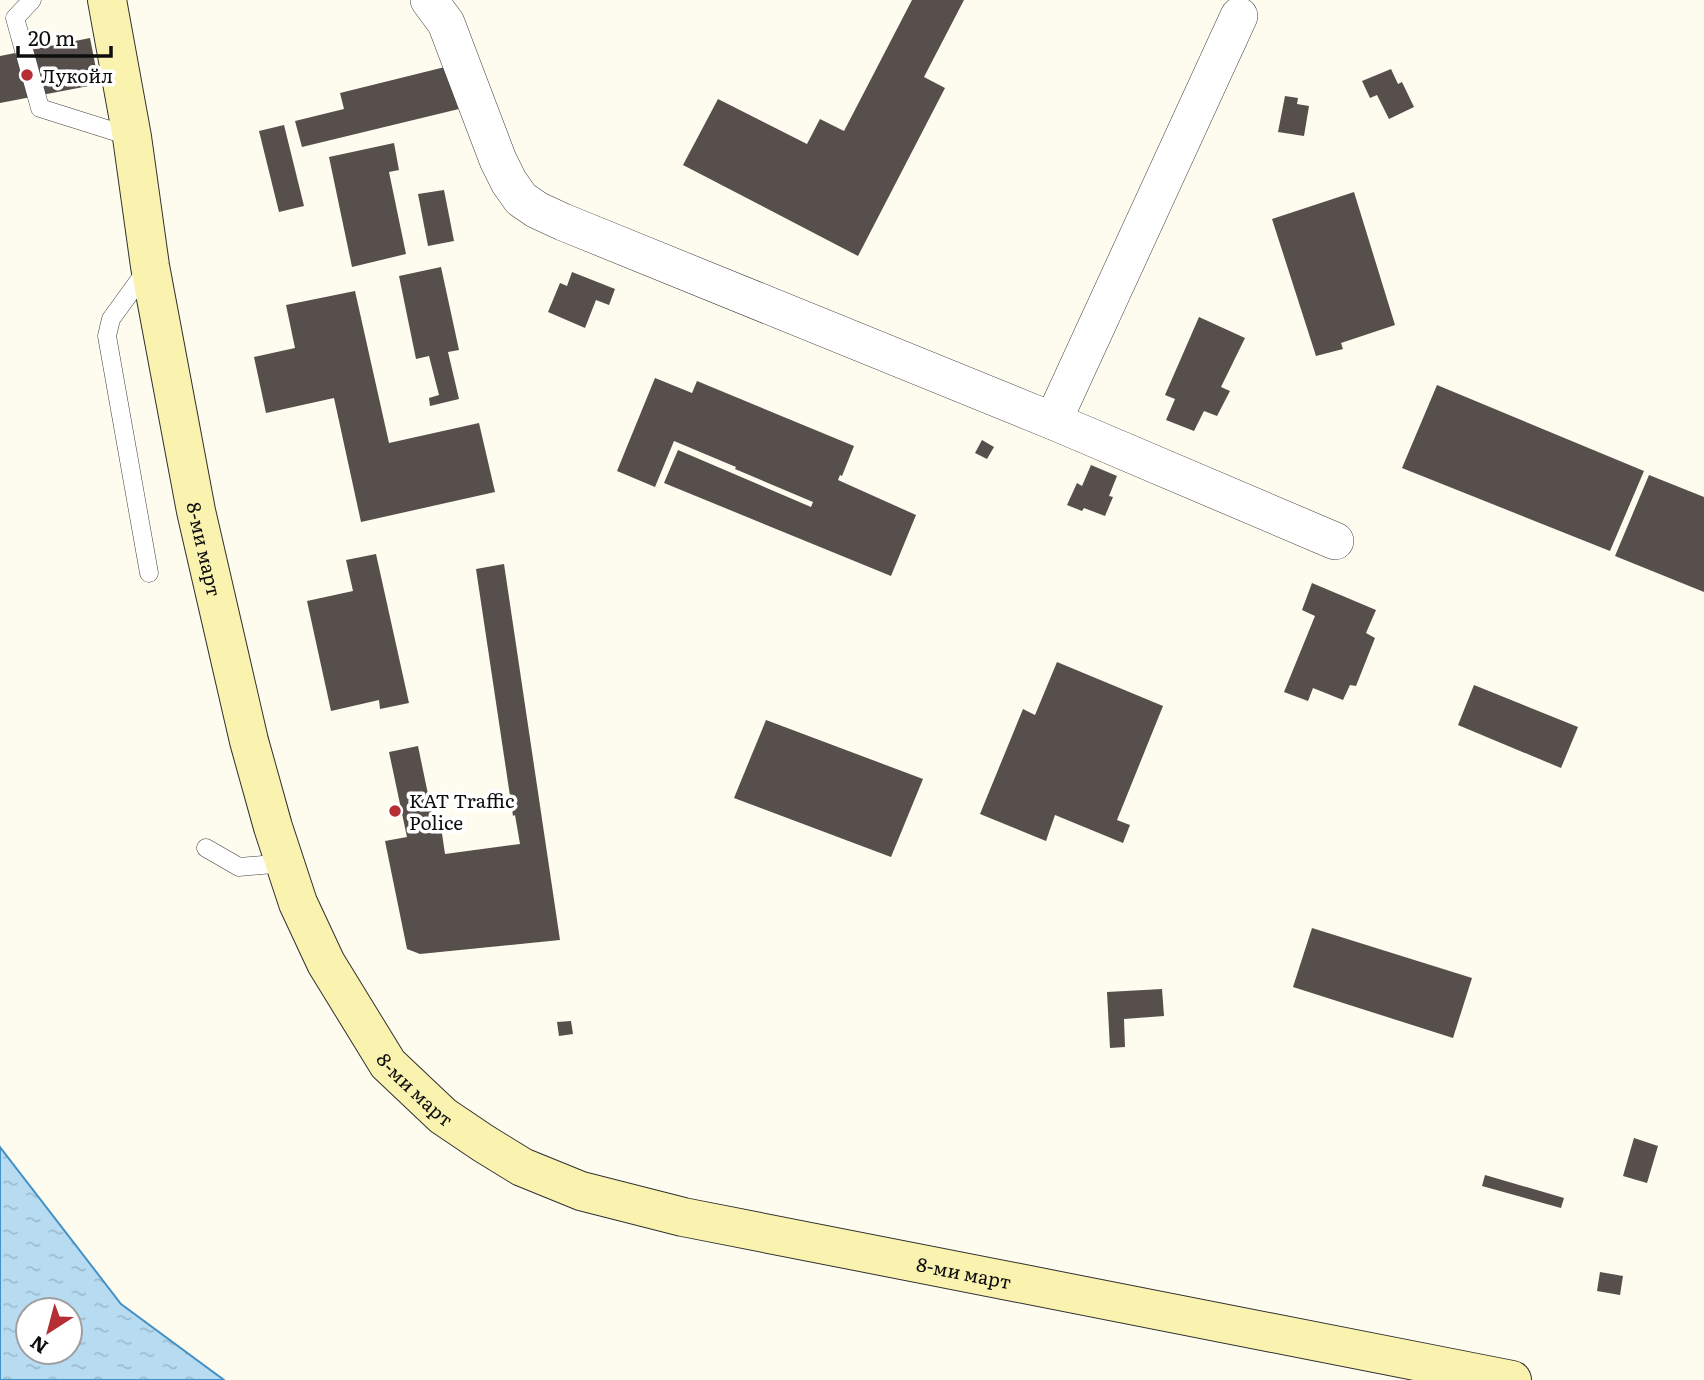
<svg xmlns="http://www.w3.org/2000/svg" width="1704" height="1380" viewBox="0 0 1704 1380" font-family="Literata,serif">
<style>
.water{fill:url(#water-ripples);stroke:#4391c5;stroke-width:2;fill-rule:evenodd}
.building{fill:#564f4b}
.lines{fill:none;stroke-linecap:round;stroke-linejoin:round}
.service-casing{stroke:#414141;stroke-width:19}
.minor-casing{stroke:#414141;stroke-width:38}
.secondary-casing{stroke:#303030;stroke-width:40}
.service{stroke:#fff;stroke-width:18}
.minor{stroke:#fff;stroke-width:37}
.secondary{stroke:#faf2af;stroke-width:38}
.poi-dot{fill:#b52e34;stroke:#fff;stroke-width:2.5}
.labels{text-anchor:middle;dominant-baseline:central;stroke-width:7;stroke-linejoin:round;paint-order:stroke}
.poi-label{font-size:19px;fill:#0e0e0e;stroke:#fff;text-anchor:start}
.street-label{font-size:19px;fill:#0e0e0e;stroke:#fff}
</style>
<defs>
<pattern id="water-ripples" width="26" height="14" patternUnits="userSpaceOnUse" patternTransform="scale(1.75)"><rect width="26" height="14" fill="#b7dcf2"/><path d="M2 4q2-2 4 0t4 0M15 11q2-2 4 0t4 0" fill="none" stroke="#9cbcce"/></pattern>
</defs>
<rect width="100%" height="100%" fill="#fefbef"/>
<!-- water -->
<path class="water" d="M 0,1147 L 121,1304 L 224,1380 L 0,1380 ZM 28,1310 L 70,1310 L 70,1352 L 28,1352 Z"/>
<!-- building -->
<g class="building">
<polygon points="912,0 964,0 924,77 945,88 858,256 683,165 718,99 807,144 820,119 844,131"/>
<polygon points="90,38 99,84 0,103 0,56"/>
<polygon points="453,65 463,108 302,147 295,121 344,109 340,93"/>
<polygon points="1391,69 1398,84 1402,82 1414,107 1389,119 1377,95 1370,98 1362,81"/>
<polygon points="1285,96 1298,98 1297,104 1309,106 1304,136 1278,132"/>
<polygon points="284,125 304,206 279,212 259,131"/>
<polygon points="394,143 399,170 389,172 406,254 352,267 329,157"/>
<polygon points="444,190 454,241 428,246 418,194"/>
<polygon points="1354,192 1395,325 1341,343 1343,349 1316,356 1272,219"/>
<polygon points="441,267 459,350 448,352 459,399 430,406 429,398 439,395 429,356 416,359 399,276"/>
<polygon points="572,272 615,289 609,305 596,300 585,328 548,312 560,283 567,286"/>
<polygon points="355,291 389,443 479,423 495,492 361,522 334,398 266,413 254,357 295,348 286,305"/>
<polygon points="1199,317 1245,338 1221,387 1230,391 1217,416 1204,411 1194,431 1166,420 1175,399 1165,395"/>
<polygon points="655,378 692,393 697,381 854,446 842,476 840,475 838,480 916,515 891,576 664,483 678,450 811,507 813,502 735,469 736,467 674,441 655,487 617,471"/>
<polygon points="1437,385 1644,471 1610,551 1402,468"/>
<polygon points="982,440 994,447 987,459 975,453"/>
<polygon points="1091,465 1117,476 1109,496 1113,497 1105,516 1084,508 1082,511 1067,505 1077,483 1082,486"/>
<polygon points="1649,475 1704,497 1704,592 1615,556"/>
<polygon points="376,554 409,703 380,709 379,700 331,711 307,601 353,591 346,560"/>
<polygon points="504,564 560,940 420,954 407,949 385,841 407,837 389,752 418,746 435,828 441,827 445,854 520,844 515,815 513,816 476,569"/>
<polygon points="1312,583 1376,610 1366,633 1375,638 1356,686 1350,685 1343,700 1313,688 1308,701 1284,692 1315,616 1302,610"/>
<polygon points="1057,662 1163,706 1117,820 1130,825 1123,843 1055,815 1046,841 980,814 1023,709 1035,715"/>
<polygon points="1474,685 1578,727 1561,768 1458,725"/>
<polygon points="766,720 923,779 891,857 734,798"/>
<polygon points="1312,928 1472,978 1453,1038 1293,987"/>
<polygon points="1162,989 1164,1016 1124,1019 1125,1047 1110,1048 1107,992"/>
<polygon points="571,1021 573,1034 559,1036 557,1022"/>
<polygon points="1634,1138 1658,1146 1647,1183 1623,1176"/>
<polygon points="1485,1175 1564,1198 1561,1208 1482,1186"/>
<polygon points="1600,1272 1623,1276 1620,1295 1597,1291"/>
</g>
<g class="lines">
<!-- service casing -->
<g class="service-casing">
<g id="service">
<polyline points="32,0 15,18 40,108 132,137"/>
<polyline points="148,268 111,319 107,336 149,573"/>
<polyline points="206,848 239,867 284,863"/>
</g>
</g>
<!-- minor casing -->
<g class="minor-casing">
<g id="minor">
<polyline points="429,0 446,23 498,160 509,182 521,199 537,210 563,222 1053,421 1335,541"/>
<polyline points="1053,421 1239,16"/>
</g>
</g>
<!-- secondary casing -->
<g class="secondary-casing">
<g id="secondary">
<path id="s1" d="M 107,0 L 132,137 L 150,266 L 196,511 L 249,741 L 273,827 L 298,903 L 326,963 L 388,1064 L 443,1116 L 483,1143 L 522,1167 L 581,1191 L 683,1217 L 1512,1380"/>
</g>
</g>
<!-- service -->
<use href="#service" class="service"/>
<!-- minor -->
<use href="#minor" class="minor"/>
<!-- secondary -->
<use href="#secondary" class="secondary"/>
</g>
<!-- markers -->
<g class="poi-dot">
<circle cx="27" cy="75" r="7"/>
<circle cx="395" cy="811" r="7"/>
</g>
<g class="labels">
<!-- poi labels -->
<g class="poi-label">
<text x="41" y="75">Лукойл</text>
<text x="409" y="800">KAT Traffic<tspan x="409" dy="22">Police</tspan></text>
</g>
<!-- street labels -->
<g class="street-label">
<text stroke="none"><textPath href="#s1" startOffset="558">8-ми март</textPath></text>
<text stroke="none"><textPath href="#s1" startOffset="1146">8-ми март</textPath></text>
<text stroke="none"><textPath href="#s1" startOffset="1734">8-ми март</textPath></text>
</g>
</g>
<!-- north arrow -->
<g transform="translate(49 1331) rotate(216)"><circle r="33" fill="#ffffff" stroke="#9f9f9f" stroke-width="2"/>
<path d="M0-5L12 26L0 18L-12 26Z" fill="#b52e34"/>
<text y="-10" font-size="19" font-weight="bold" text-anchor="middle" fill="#0e0e0e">N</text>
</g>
<!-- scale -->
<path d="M18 46v10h93v-10" fill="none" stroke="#0e0e0e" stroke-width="3.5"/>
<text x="28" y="46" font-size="21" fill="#0e0e0e" stroke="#ffffff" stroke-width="5" paint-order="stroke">20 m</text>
</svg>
